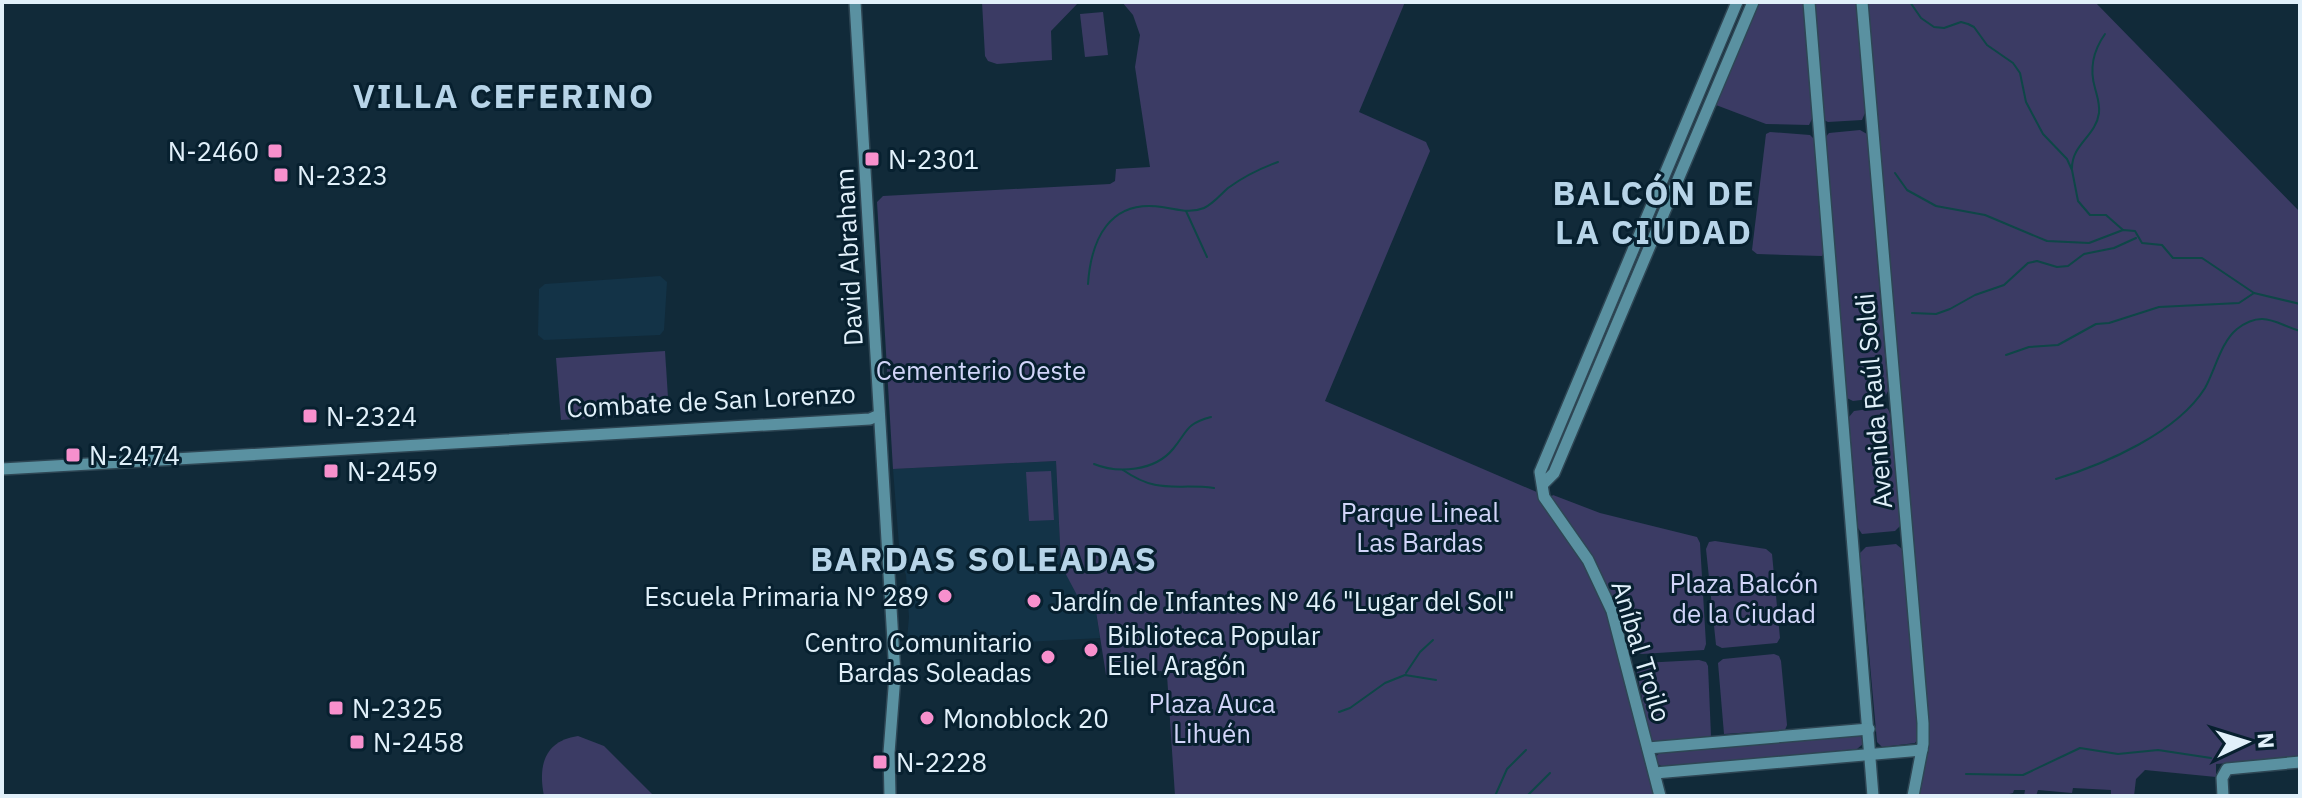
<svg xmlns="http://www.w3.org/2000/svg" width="2302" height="798" viewBox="0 0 2302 798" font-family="'IBM Plex Sans',sans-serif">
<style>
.built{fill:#133347}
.green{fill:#3b3b64}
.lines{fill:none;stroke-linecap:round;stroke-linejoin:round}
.stream{stroke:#0e4647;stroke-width:2}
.secondary-casing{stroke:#2e4654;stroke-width:14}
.secondary{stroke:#5a91a1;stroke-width:11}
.poi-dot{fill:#f790cd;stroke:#07202f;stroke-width:3}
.labels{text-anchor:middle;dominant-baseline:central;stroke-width:6;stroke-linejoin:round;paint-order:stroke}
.poi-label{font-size:26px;fill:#e1f0fa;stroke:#07202f;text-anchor:start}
.street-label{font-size:26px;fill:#e1f0fa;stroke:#07202f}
.park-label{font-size:26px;fill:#d2d5f9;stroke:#07202f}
.district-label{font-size:34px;font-weight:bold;letter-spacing:2px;fill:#b7d4e8;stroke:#07202f}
</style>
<rect width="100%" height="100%" fill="#112a39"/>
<!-- built -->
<g class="built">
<polygon points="660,276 667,282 664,330 660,335 544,340 538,335 539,289 545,284"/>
<polygon points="1056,461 1061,565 1095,605 1100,638 1025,642 1025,648 960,652 951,644 936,644 936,652 909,654 906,651 909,617 906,575 900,558 893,469"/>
</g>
<!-- green -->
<g class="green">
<polygon points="982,2 1079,2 1051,31 1052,60 997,64 988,61 985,56"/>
<polygon points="1122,2 1405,2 1359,112 1426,142 1430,151 1325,401 1539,493 1587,569 1603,602 1655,796 1175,796 1167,675 1161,671 1106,675 1095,605 1078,597 1061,565 1056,461 893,469 877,202 883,196 1110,184 1115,181 1116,169 1150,167 1135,67 1140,35 1133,15"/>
<polygon points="1757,2 1803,2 1813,117 1809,125 1766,124 1716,105"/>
<polygon points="1814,2 1856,2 1865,113 1862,120 1828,122 1824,120"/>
<polygon points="1867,2 2095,2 2300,212 2300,758 2216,764 2216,777 2145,770 2136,779 2134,796 2111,796 2111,790 2073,788 2072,793 2038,790 2036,796 2024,796 2025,790 2014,790 2013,793 2001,796 1918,796 1929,726"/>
<polygon points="1103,12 1108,55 1085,57 1080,14"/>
<polygon points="1860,130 1867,134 1888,391 1885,397 1853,401 1847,398 1825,138 1829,133"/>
<polygon points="1770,132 1810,135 1814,139 1824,251 1822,256 1757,254 1752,250 1766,134"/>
<polygon points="665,351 669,413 561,420 556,358"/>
<polygon points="1884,407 1888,409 1890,414 1900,526 1895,531 1862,534 1858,528 1849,417 1854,411"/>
<polygon points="1051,471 1054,520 1029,521 1026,472"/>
<polygon points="1553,495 1600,513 1697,537 1700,543 1706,644 1704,650 1642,654 1632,651 1615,602 1597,565 1549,499"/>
<polygon points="1715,541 1766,549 1772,554 1780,638 1777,643 1722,648 1716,645 1706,549 1709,542"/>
<polygon points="1896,544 1902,549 1919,737 1915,743 1882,747 1877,742 1860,553 1866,547"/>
<polygon points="1774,654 1779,656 1781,661 1787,725 1785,730 1724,734 1718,663 1723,659"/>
<polygon points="1699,660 1706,662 1708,666 1711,736 1653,742 1650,739 1636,667 1642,663"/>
<polygon points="1860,735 1864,743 1857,749 1664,767 1657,764 1655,757 1662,751"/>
<path d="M 578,736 L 604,746 L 654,796 L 544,796 C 538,766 544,741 578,736 Z"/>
</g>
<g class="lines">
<!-- stream -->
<g class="stream">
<polyline points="1910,2 1921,18 1934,27 1944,28 1961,22 1968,24 1974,27 1987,45 2013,63 2020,73 2026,102 2043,134 2067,159 2072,170 2078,201 2090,215 2106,215 2123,230"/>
<path d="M 2072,168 C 2072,144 2096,136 2099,113 C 2100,104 2097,96 2095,88 C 2089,68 2093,51 2105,34"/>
<polyline points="1895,173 1907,190 1936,206 1985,215 2047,241 2089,243 2123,230 2135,231 2142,243 2162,245 2173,258 2202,258 2254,293 2300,304"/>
<polyline points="1186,211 1207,257"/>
<path d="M 1088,284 C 1091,240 1109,199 1162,207 C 1177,209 1189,214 1204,208 C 1214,203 1220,195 1228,188 C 1243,177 1261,168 1278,162"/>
<polyline points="1912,313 1936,314 1950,309 1975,295 2004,285 2028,263 2037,261 2057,267 2068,266 2084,254 2114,248 2136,238"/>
<polyline points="2006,355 2029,347 2058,345 2096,324 2109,323 2159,307 2239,303 2254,293"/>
<path d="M 1094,464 C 1118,474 1155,471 1173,449 C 1188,431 1185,424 1211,417"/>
<path d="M 1123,470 C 1159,495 1176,483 1214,488"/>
<path d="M 2056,479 C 2105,464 2177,433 2205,388 C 2215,370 2221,342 2237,329 C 2263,309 2276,324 2300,331"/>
<polyline points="1406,673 1420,652 1433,640"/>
<polyline points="1339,712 1350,708 1385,683 1405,675 1436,680"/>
<polyline points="1966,774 2023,775 2080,748 2118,754 2158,750 2211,758"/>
<polyline points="1495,796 1507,769 1526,750"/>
<polyline points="1527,796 1550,773"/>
</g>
<!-- secondary casing -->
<g class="secondary-casing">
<g id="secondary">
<polyline points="855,2 895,675 889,753 890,796"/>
<polyline points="1809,2 1873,796"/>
<polyline points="1862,2 1923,723 1923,744 1913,796"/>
<polyline points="2,469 870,419 879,415"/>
<polyline points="1543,484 1554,473 1753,2"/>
<polyline points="1648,748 1869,729"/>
<polyline points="1655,773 1922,750"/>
<polyline points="1660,796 1612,611 1588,560 1544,497 1540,472 1737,2"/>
<polyline points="2223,796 2222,778 2227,769 2300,762"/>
</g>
</g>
<!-- secondary -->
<use href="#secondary" class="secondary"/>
</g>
<!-- markers -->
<g class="poi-dot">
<rect x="267" y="143" width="16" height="16" rx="4"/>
<rect x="864" y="151" width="16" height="16" rx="4"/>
<rect x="273" y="167" width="16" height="16" rx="4"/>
<rect x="302" y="408" width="16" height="16" rx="4"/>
<rect x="65" y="447" width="16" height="16" rx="4"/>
<rect x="323" y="463" width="16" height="16" rx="4"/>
<circle cx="945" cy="596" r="8"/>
<circle cx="1034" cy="601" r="8"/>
<circle cx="1091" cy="650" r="8"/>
<circle cx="1048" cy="657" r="8"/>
<rect x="328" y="700" width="16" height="16" rx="4"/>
<circle cx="927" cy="718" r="8"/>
<rect x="349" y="734" width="16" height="16" rx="4"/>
<rect x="872" y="754" width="16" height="16" rx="4"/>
</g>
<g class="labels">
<!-- poi labels -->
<g class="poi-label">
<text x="259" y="151" text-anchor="end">N-2460</text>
<text x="888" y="159">N-2301</text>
<text x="297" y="175">N-2323</text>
<text x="326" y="416">N-2324</text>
<text x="89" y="455">N-2474</text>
<text x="347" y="471">N-2459</text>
<text x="929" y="596" text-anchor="end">Escuela Primaria N° 289</text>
<text x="1050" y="601">Jardín de Infantes N° 46 "Lugar del Sol"</text>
<text x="1107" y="635">Biblioteca Popular<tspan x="1107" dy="30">Eliel Aragón</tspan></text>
<text x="1032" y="642" text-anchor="end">Centro Comunitario<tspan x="1032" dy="30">Bardas Soleadas</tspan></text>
<text x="352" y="708">N-2325</text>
<text x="943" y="718">Monoblock 20</text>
<text x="373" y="742">N-2458</text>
<text x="896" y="762">N-2228</text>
</g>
<!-- street labels -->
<g class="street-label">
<text transform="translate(848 257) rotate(-93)">David Abraham</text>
<text transform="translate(711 400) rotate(-3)">Combate de San Lorenzo</text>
<text transform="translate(1873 401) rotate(-95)">Avenida Raúl Soldi</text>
<text transform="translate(1642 651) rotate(73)">Aníbal Troilo</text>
</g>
<!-- park labels -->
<g class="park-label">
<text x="981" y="370">Cementerio Oeste</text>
<text x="1420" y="512">Parque Lineal<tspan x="1420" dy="30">Las Bardas</tspan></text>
<text x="1744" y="583">Plaza Balcón<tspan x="1744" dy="30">de la Ciudad</tspan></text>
<text x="1212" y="703">Plaza Auca<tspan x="1212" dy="30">Lihuén</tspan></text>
</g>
<!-- district labels -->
<g class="district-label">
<text x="504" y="95">VILLA CEFERINO</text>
<text x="1654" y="192">BALCÓN DE<tspan x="1654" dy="39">LA CIUDAD</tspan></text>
<text x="984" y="558">BARDAS SOLEADAS</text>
</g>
</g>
<!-- border -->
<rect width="2302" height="798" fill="none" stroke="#e1f0fa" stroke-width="8"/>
<!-- north arrow -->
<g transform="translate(2246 742) rotate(86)" stroke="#07202f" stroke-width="6" paint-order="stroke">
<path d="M0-6L14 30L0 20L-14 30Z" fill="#e1f0fa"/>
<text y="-12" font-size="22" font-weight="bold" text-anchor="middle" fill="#e1f0fa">N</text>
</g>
</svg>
